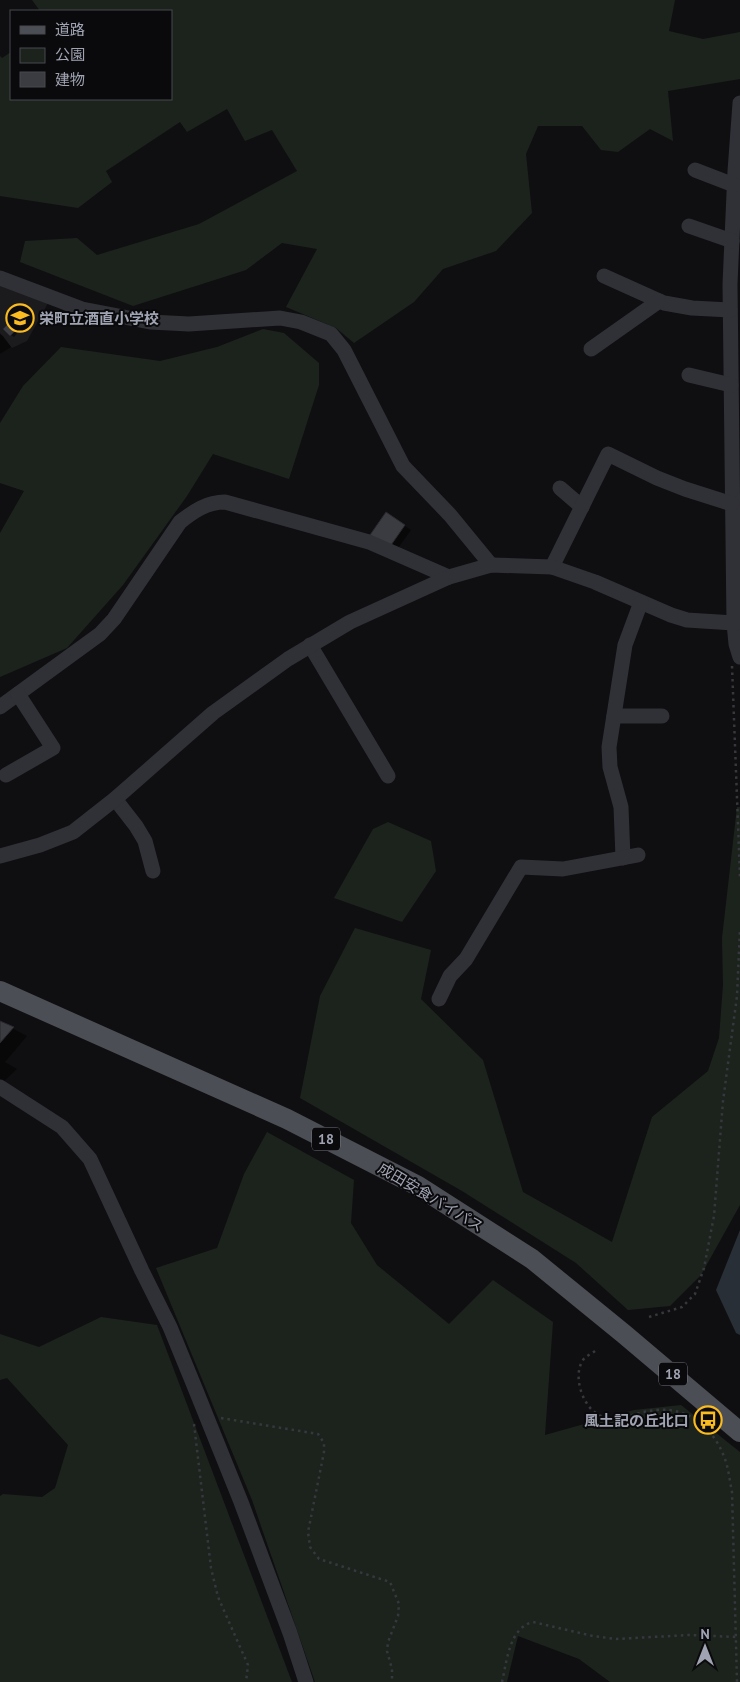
<svg xmlns="http://www.w3.org/2000/svg" width="740" height="1682" viewBox="0 0 740 1682" font-family="'PT Sans','Noto Sans JP',sans-serif">
<style>
.built{fill:#1b1b1e}
.green{fill:#1c231d}
.water{fill:#282f36}
.shadow{fill:#0007}
.building{fill:#3b3c41;stroke:#29292d}
.lines{fill:none;stroke-linecap:round;stroke-linejoin:round}
.path{stroke:#36383d;stroke-width:2.5;stroke-dasharray:2.5 4;stroke-linecap:butt}
.minor{stroke:#303136;stroke-width:15}
.major{stroke:#4c4e55;stroke-width:20}
.labels{text-anchor:middle;dominant-baseline:central;stroke-width:4;stroke-linejoin:round;paint-order:stroke}
.shield{fill:#0a0a0c;stroke:#737680;stroke-width:1}
.shield-label{font-size:14px;font-weight:bold;fill:#a0a4b2}
.poi-label{font-size:15px;font-weight:bold;fill:#a0a4b2;stroke:#0a0a0c;text-anchor:start}
.street-label{font-size:15px;fill:#a0a4b2;stroke:#0a0a0c}
</style>
<rect width="100%" height="100%" fill="#0f0f11"/>
<!-- built -->
<polygon class="built" points="0,285 48,303 27,341 12,348 0,333"/>
<!-- green -->
<g class="green">
<polygon points="32,0 675,0 669,31 703,39 740,32 740,79 668,91 673,141 650,129 618,152 601,150 582,126 538,126 526,154 532,213 496,251 443,269 414,302 354,343 336,328 286,307 317,249 282,243 246,270 133,306 20,262 25,241 77,238 97,255 199,224 297,171 272,130 245,141 227,109 187,132 180,122 106,171 112,182 78,208 0,196 0,56 2,58 11,52 11,99 171,99 171,11 40,11"/>
<polygon points="263,329 284,333 319,363 319,385 289,479 213,454 187,496 123,585 67,648 0,677 0,533 24,491 0,483 0,423 23,386 61,347 160,361 217,347"/>
<polygon points="737,807 740,807 740,1205 701,1275 670,1306 628,1310 576,1263 462,1191 300,1098 320,996 355,928 431,950 421,999 483,1060 523,1192 612,1242 652,1117 708,1071 719,1038 723,985 722,938"/>
<polygon points="388,822 431,841 436,871 402,922 334,898 373,829"/>
<polygon points="267,1132 354,1180 351,1223 377,1265 449,1324 493,1280 553,1322 545,1435 634,1410 681,1405 740,1452 740,1682 610,1682 579,1659 518,1636 507,1682 315,1682 252,1500 156,1268 217,1248 244,1174"/>
<polygon points="101,1317 157,1325 292,1682 0,1682 0,1496 3,1494 42,1497 55,1488 68,1445 7,1378 0,1380 0,1334 39,1347"/>
</g>
<!-- water -->
<polygon class="water" points="740,1230 740,1335 736,1333 716,1290"/>
<!-- shadow -->
<g class="shadow">
<polygon points="13,325 19,331 14,337 11,335"/>
<polygon points="0,334 3,336 11,347 0,354"/>
<polygon points="393,518 411,530 396,551 390,547"/>
<polygon points="0,1022 27,1036 5,1062 17,1069 2,1083 0,1082"/>
</g>
<!-- building -->
<g class="building">
<polygon points="10,322 17,329 10,336 3,329"/>
<polygon points="386,512 405,525 389,548 370,535"/>
<polygon points="0,1021 14,1027 0,1043"/>
</g>
<g class="lines">
<!-- path -->
<g class="path">
<polyline points="732,666 740,877"/>
<polyline points="649,1317 682,1307 695,1294 704,1268 714,1216 723,1101 737,996 740,929"/>
<path d="M 595,1351 C 591,1354 586,1356 583,1360 C 572,1376 583,1409 601,1416 C 620,1423 637,1411 657,1410 C 691,1407 716,1431 726,1462 C 729,1472 730,1483 732,1492 L 737,1682"/>
<polyline points="221,1418 318,1434 324,1443 324,1452 308,1532 310,1547 319,1559 390,1582 399,1604 398,1616 388,1642 387,1651 392,1669 392,1682"/>
<polyline points="194,1424 211,1568 218,1597 248,1665 246,1682"/>
<path d="M 502,1682 C 507,1661 509,1628 533,1622 L 593,1636 L 616,1639 L 689,1635 L 737,1637"/>
</g>
<!-- minor -->
<g class="minor">
<polyline points="740,103 735,171 730,284 734,623 736,644 740,657"/>
<polyline points="695,170 734,185"/>
<polyline points="689,226 732,241"/>
<polyline points="604,276 664,303 692,308 730,310"/>
<polyline points="0,278 82,309 150,322 189,324 280,318 301,322 331,334 344,350 403,466 450,515 491,565"/>
<polyline points="591,349 659,301"/>
<polyline points="689,375 731,385"/>
<polyline points="560,488 582,507"/>
<polyline points="552,567 608,454 657,478 685,489 732,504"/>
<polyline points="310,645 388,776"/>
<path d="M 0,707 L 100,634 L 114,619 L 180,522 C 194,511 207,502 225,502 L 369,542 L 449,577"/>
<polyline points="614,716 662,716"/>
<polyline points="6,775 53,748 18,694"/>
<polyline points="115,799 136,826 145,841 153,871"/>
<polyline points="0,856 40,845 73,832 115,799 213,713 288,659 350,622 449,577 491,565 552,567 595,582 671,615 687,620 734,623 740,622"/>
<polyline points="623,858 621,807 610,767 609,747 625,645 641,602"/>
<polyline points="439,999 450,976 466,959 521,867 563,869 638,855"/>
<polyline points="0,1087 62,1127 90,1159 142,1271 170,1327 195,1388 241,1502 290,1633 306,1682"/>
</g>
<!-- major -->
<polyline class="major" points="0,991 287,1119 418,1186 532,1259 624,1334 740,1432"/>
</g>
<!-- icons -->
<defs>
<g id="school-ring" transform="scale(1.4375)"><circle r="9.5" fill="#0a0a0c" stroke="#f9bb20" stroke-width="1.5"/><path d="M0-5L7-2L0 1L-7-2ZM-4 1L0 2.5L4 1V4Q0 6-4 4Z" fill="#f9bb20"/></g>
<g id="bus-ring" transform="scale(1.4375)"><circle r="9.5" fill="#0a0a0c" stroke="#f9bb20" stroke-width="1.5"/><path d="M-5-6H5V4H4V6H2V4H-2V6H-4V4H-5ZM-3.5-4V0h7V-4ZM-3.5 1.2v1.5H-2V1.2ZM2 1.2v1.5H3.5V1.2Z" fill="#f9bb20"/></g>
</defs>
<g fill-rule="evenodd">
<use href="#school-ring" x="20" y="318"/>
<use href="#bus-ring" x="708" y="1420"/>
</g>
<g class="labels">
<!-- shield labels -->
<g class="shield">
<rect x="312" y="1127.5" width="28" height="23" rx="4"/>
<rect x="659" y="1362.5" width="28" height="23" rx="4"/>
</g>
<g class="shield-label">
<text x="326" y="1139">18</text>
<text x="673" y="1374">18</text>
</g>
<!-- poi labels -->
<g class="poi-label">
<text x="39" y="318">栄町立酒直小学校</text>
<text x="689" y="1420" text-anchor="end">風土記の丘北口</text>
</g>
<!-- street labels -->
<g class="street-label">
<text transform="translate(431 1197) rotate(31)">成田安食バイパス</text>
</g>
</g>
<!-- legend -->
<rect x="10" y="10" width="162" height="90" fill="#0a0a0c" stroke="#46484e"/>
<rect x="20" y="26" width="25" height="8" fill="#4c4e55" stroke="#46484e"/>
<text x="55" y="35" font-size="15" fill="#a0a4b2">道路</text>
<rect x="20" y="48" width="25" height="15" fill="#1c231d" stroke="#46484e"/>
<text x="55" y="60" font-size="15" fill="#a0a4b2">公園</text>
<rect x="20" y="72" width="25" height="15" fill="#3b3c41" stroke="#46484e"/>
<text x="55" y="85" font-size="15" fill="#a0a4b2">建物</text>
<!-- north arrow -->
<g transform="translate(705 1647)" stroke="#0a0a0c" stroke-width="4" paint-order="stroke">
<path d="M0-4L9 19L0 12L-9 19Z" fill="#a0a4b2"/>
<text y="-8" font-size="14" font-weight="bold" text-anchor="middle" fill="#a0a4b2">N</text>
</g>
</svg>
